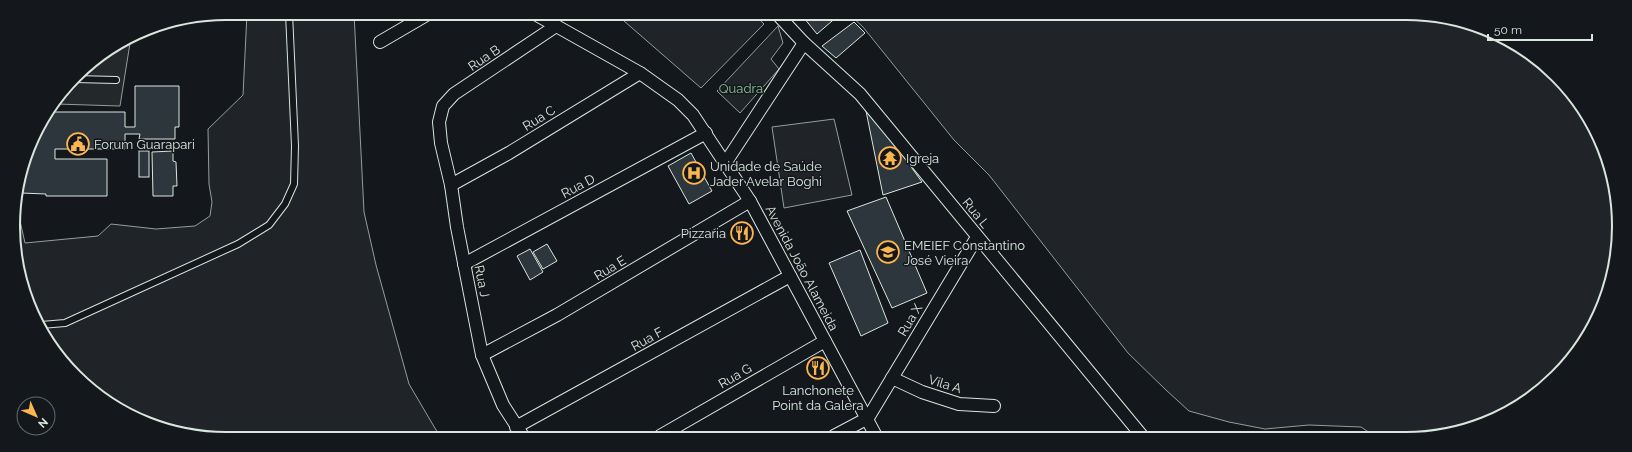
<svg xmlns="http://www.w3.org/2000/svg" width="1632" height="452" viewBox="0 0 1632 452" font-family="Raleway,sans-serif">
<style>
.green{fill:#202428;stroke:#939e99}
.parking{fill:#24282b;stroke:#939e99}
.building{fill:#2c363c;stroke:#d8e6dc}
.lines{fill:none;stroke-linecap:round;stroke-linejoin:round}
.lane-casing{stroke:#d8e6dc;stroke-width:8}
.street-casing{stroke:#d8e6dc;stroke-width:14}
.lane{stroke:#14181c;stroke-width:6}
.street{stroke:#14181c;stroke-width:12}
.labels{text-anchor:middle;dominant-baseline:central;stroke-width:3;stroke-linejoin:round;paint-order:stroke}
.street-label{font-size:13px;fill:#d8e6dc;stroke:#14181c}
.park-label{font-size:13px;fill:#8ac095;stroke:#14181c}
.poi-label{font-size:13px;fill:#d8e6dc;stroke:#14181c;text-anchor:start}
.rim{fill:none;stroke:#d8e6dc;stroke-width:2}
</style>
<rect width="100%" height="100%" fill="#14181c"/>
<!-- green -->
<g class="green">
<polygon points="247,13 354,13 364,212 376,265 409,384 439,435 185,435 119,410 57,356 24,294 13,212 16,203 25,243 98,236 111,224 156,229 195,226 210,216 212,202 209,184 208,129 243,95"/>
<polygon points="616,14 755,15 764,24 701,88"/>
<polygon points="850,15 1447,17 1524,49 1583,107 1615,184 1615,267 1591,332 1547,386 1488,423 1434,437 1376,437 1361,427 1309,425 1265,429 1229,422 1189,411 1166,390 1128,353 989,175 954,140 863,27"/>
<polygon points="778,26 783,43 771,59 779,69 740,113 717,91"/>
<polygon points="834,119 852,195 784,208 772,127"/>
</g>
<!-- parking -->
<polygon class="parking" points="123,43 130,43 120,106 56,104 85,66"/>
<!-- building -->
<g class="building">
<polygon points="809,15 839,15 817,34 804,18"/>
<polygon points="854,22 865,33 836,58 822,46"/>
<polygon points="135,86 179,86 179,127 175,127 175,139 139,139 140,134 125,134 125,149 55,149 55,159 107,159 107,196 46,196 46,194 21,193 21,189 20,189 35,132 50,112 125,112 125,127 135,127"/>
<polygon points="865,106 888,135 922,182 883,195"/>
<rect x="139" y="151" width="10" height="26"/>
<polygon points="173,151 173,161 176,162 177,186 173,186 173,196 153,196 152,152"/>
<polygon points="691,153 712,191 689,204 668,166"/>
<polygon points="886,197 927,293 892,308 847,211"/>
<polygon points="547,244 557,261 543,269 533,252"/>
<polygon points="530,249 543,272 530,280 517,256"/>
<polygon points="860,250 888,323 861,336 829,263"/>
<polygon points="1246,433 1263,435 1262,437 1246,437"/>
</g>
<g class="lines">
<!-- lane casing -->
<g class="lane-casing">
<g id="lane">
<polyline points="75,79 116,80"/>
<polyline points="41,325 65,323 238,244 269,225 285,204 294,184 295,146 289,13"/>
</g>
</g>
<!-- street casing -->
<g class="street-casing">
<g id="street">
<polyline points="535,14 640,73 678,100 693,115 750,201 876,436"/>
<polyline points="778,15 804,43 860,94 1143,437"/>
<polyline points="380,42 428,14"/>
<polyline points="726,162 804,43"/>
<polyline points="451,185 509,153 640,73"/>
<polyline points="464,264 706,133"/>
<polyline points="482,355 557,315 750,201"/>
<polyline points="892,378 922,392 959,404 994,406"/>
<polyline points="516,427 790,276"/>
<polyline points="523,436 503,405 482,355 457,227 451,185 441,143 439,122 443,106 454,94 556,26"/>
<polyline points="660,436 825,341"/>
<polyline points="834,436 868,418 977,237"/>
</g>
</g>
<!-- lane -->
<use href="#lane" class="lane"/>
<!-- street -->
<use href="#street" class="street"/>
</g>
<!-- icons -->
<defs>
<g id="civic-ring" transform="scale(1.15)"><circle r="9.5" fill="#14181c" stroke="#ffb74d" stroke-width="1.5"/><path d="M-.6-6.5H3V-4.5H.6V-3L4-1V1h2V6H-6V1h2V-1L-.6-3ZM-1.2 2.5V6h2.4V2.5Z" fill="#ffb74d"/></g>
<g id="temple-ring" transform="scale(1.15)"><circle r="9.5" fill="#14181c" stroke="#ffb74d" stroke-width="1.5"/><path d="M0-6L5-2H3V0L6.5 2.5H4V6H1.5V3h-3V6H-4V2.5H-6.5L-3 0V-2H-5Z" fill="#ffb74d"/></g>
<g id="hospital-ring" transform="scale(1.15)"><circle r="9.5" fill="#14181c" stroke="#ffb74d" stroke-width="1.5"/><path d="M-5-5h3v3.5h4V-5h3V5h-3V1.5h-4V5h-3Z" fill="#ffb74d"/></g>
<g id="restaurant-ring" transform="scale(1.15)"><circle r="9.5" fill="#14181c" stroke="#ffb74d" stroke-width="1.5"/><path d="M-5-6h1v4h1v-4h1v4h1v-4h1v5L-1.5 .5V6h-2V.5L-5-1ZM5-6V6H3V1.5H1.5Q1.5-4 5-6Z" fill="#ffb74d"/></g>
<g id="school-ring" transform="scale(1.15)"><circle r="9.5" fill="#14181c" stroke="#ffb74d" stroke-width="1.5"/><path d="M0-5L7-2L0 1L-7-2ZM-4 1L0 2.5L4 1V4Q0 6-4 4Z" fill="#ffb74d"/></g>
</defs>
<g fill-rule="evenodd">
<use href="#civic-ring" x="78" y="144"/>
<use href="#temple-ring" x="890" y="158"/>
<use href="#hospital-ring" x="694" y="173"/>
<use href="#restaurant-ring" x="742" y="233"/>
<use href="#school-ring" x="888" y="252"/>
<use href="#restaurant-ring" x="818" y="368"/>
</g>
<g class="labels">
<!-- street labels -->
<g class="street-label">
<text transform="translate(484 58) rotate(-34)">Rua B</text>
<text transform="translate(539 118) rotate(-32)">Rua C</text>
<text transform="translate(578 186) rotate(-28)">Rua D</text>
<text transform="translate(976 213) rotate(51)">Rua L</text>
<text transform="translate(610 268) rotate(-31)">Rua E</text>
<text transform="translate(802 268) rotate(62)">Avenida João Alameida</text>
<text transform="translate(482 281) rotate(79)">Rua J</text>
<text transform="translate(910 320) rotate(-59)">Rua X</text>
<text transform="translate(647 339) rotate(-29)">Rua F</text>
<text transform="translate(735 376) rotate(-30)">Rua G</text>
<text transform="translate(945 384) rotate(17)">Vila A</text>
</g>
<!-- park labels -->
<g class="park-label">
<text x="741" y="88">Quadra</text>
</g>
<!-- poi labels -->
<g class="poi-label">
<text x="94" y="144">Forum Guarapari</text>
<text x="906" y="158">Igreja</text>
<text x="710" y="166">Unidade de Saúde<tspan x="710" dy="15">Jader Avelar Boghi</tspan></text>
<text x="726" y="233" text-anchor="end">Pizzaria</text>
<text x="904" y="245">EMEIEF Constantino<tspan x="904" dy="15">José Vieira</tspan></text>
<text x="818" y="390" text-anchor="middle">Lanchonete<tspan x="818" dy="15">Point da Galera</tspan></text>
</g>
</g>
<!-- crop -->
<path d="M0 0H1632V452H0ZM226 20H1406A206 206 0 0 1 1612 226V226A206 206 0 0 1 1406 432H226A206 206 0 0 1 20 226V226A206 206 0 0 1 226 20Z" fill="#14181c" fill-rule="evenodd"/>
<path class="rim" d="M226 20H1406A206 206 0 0 1 1612 226V226A206 206 0 0 1 1406 432H226A206 206 0 0 1 20 226V226A206 206 0 0 1 226 20Z"/>
<!-- north arrow -->
<g transform="translate(36 416) rotate(135)"><circle r="19" fill="#14181c" stroke="#626a69"/>
<path d="M0-3L7 15L0 10L-7 15Z" fill="#ffb74d"/>
<text y="-6" font-size="11" font-weight="bold" text-anchor="middle" fill="#d8e6dc">N</text>
</g>
<!-- scale -->
<path d="M1488 34v6h104v-6" fill="none" stroke="#d8e6dc" stroke-width="2"/>
<text x="1494" y="34" font-size="12" fill="#d8e6dc" stroke="#14181c" stroke-width="3" paint-order="stroke">50 m</text>
</svg>
